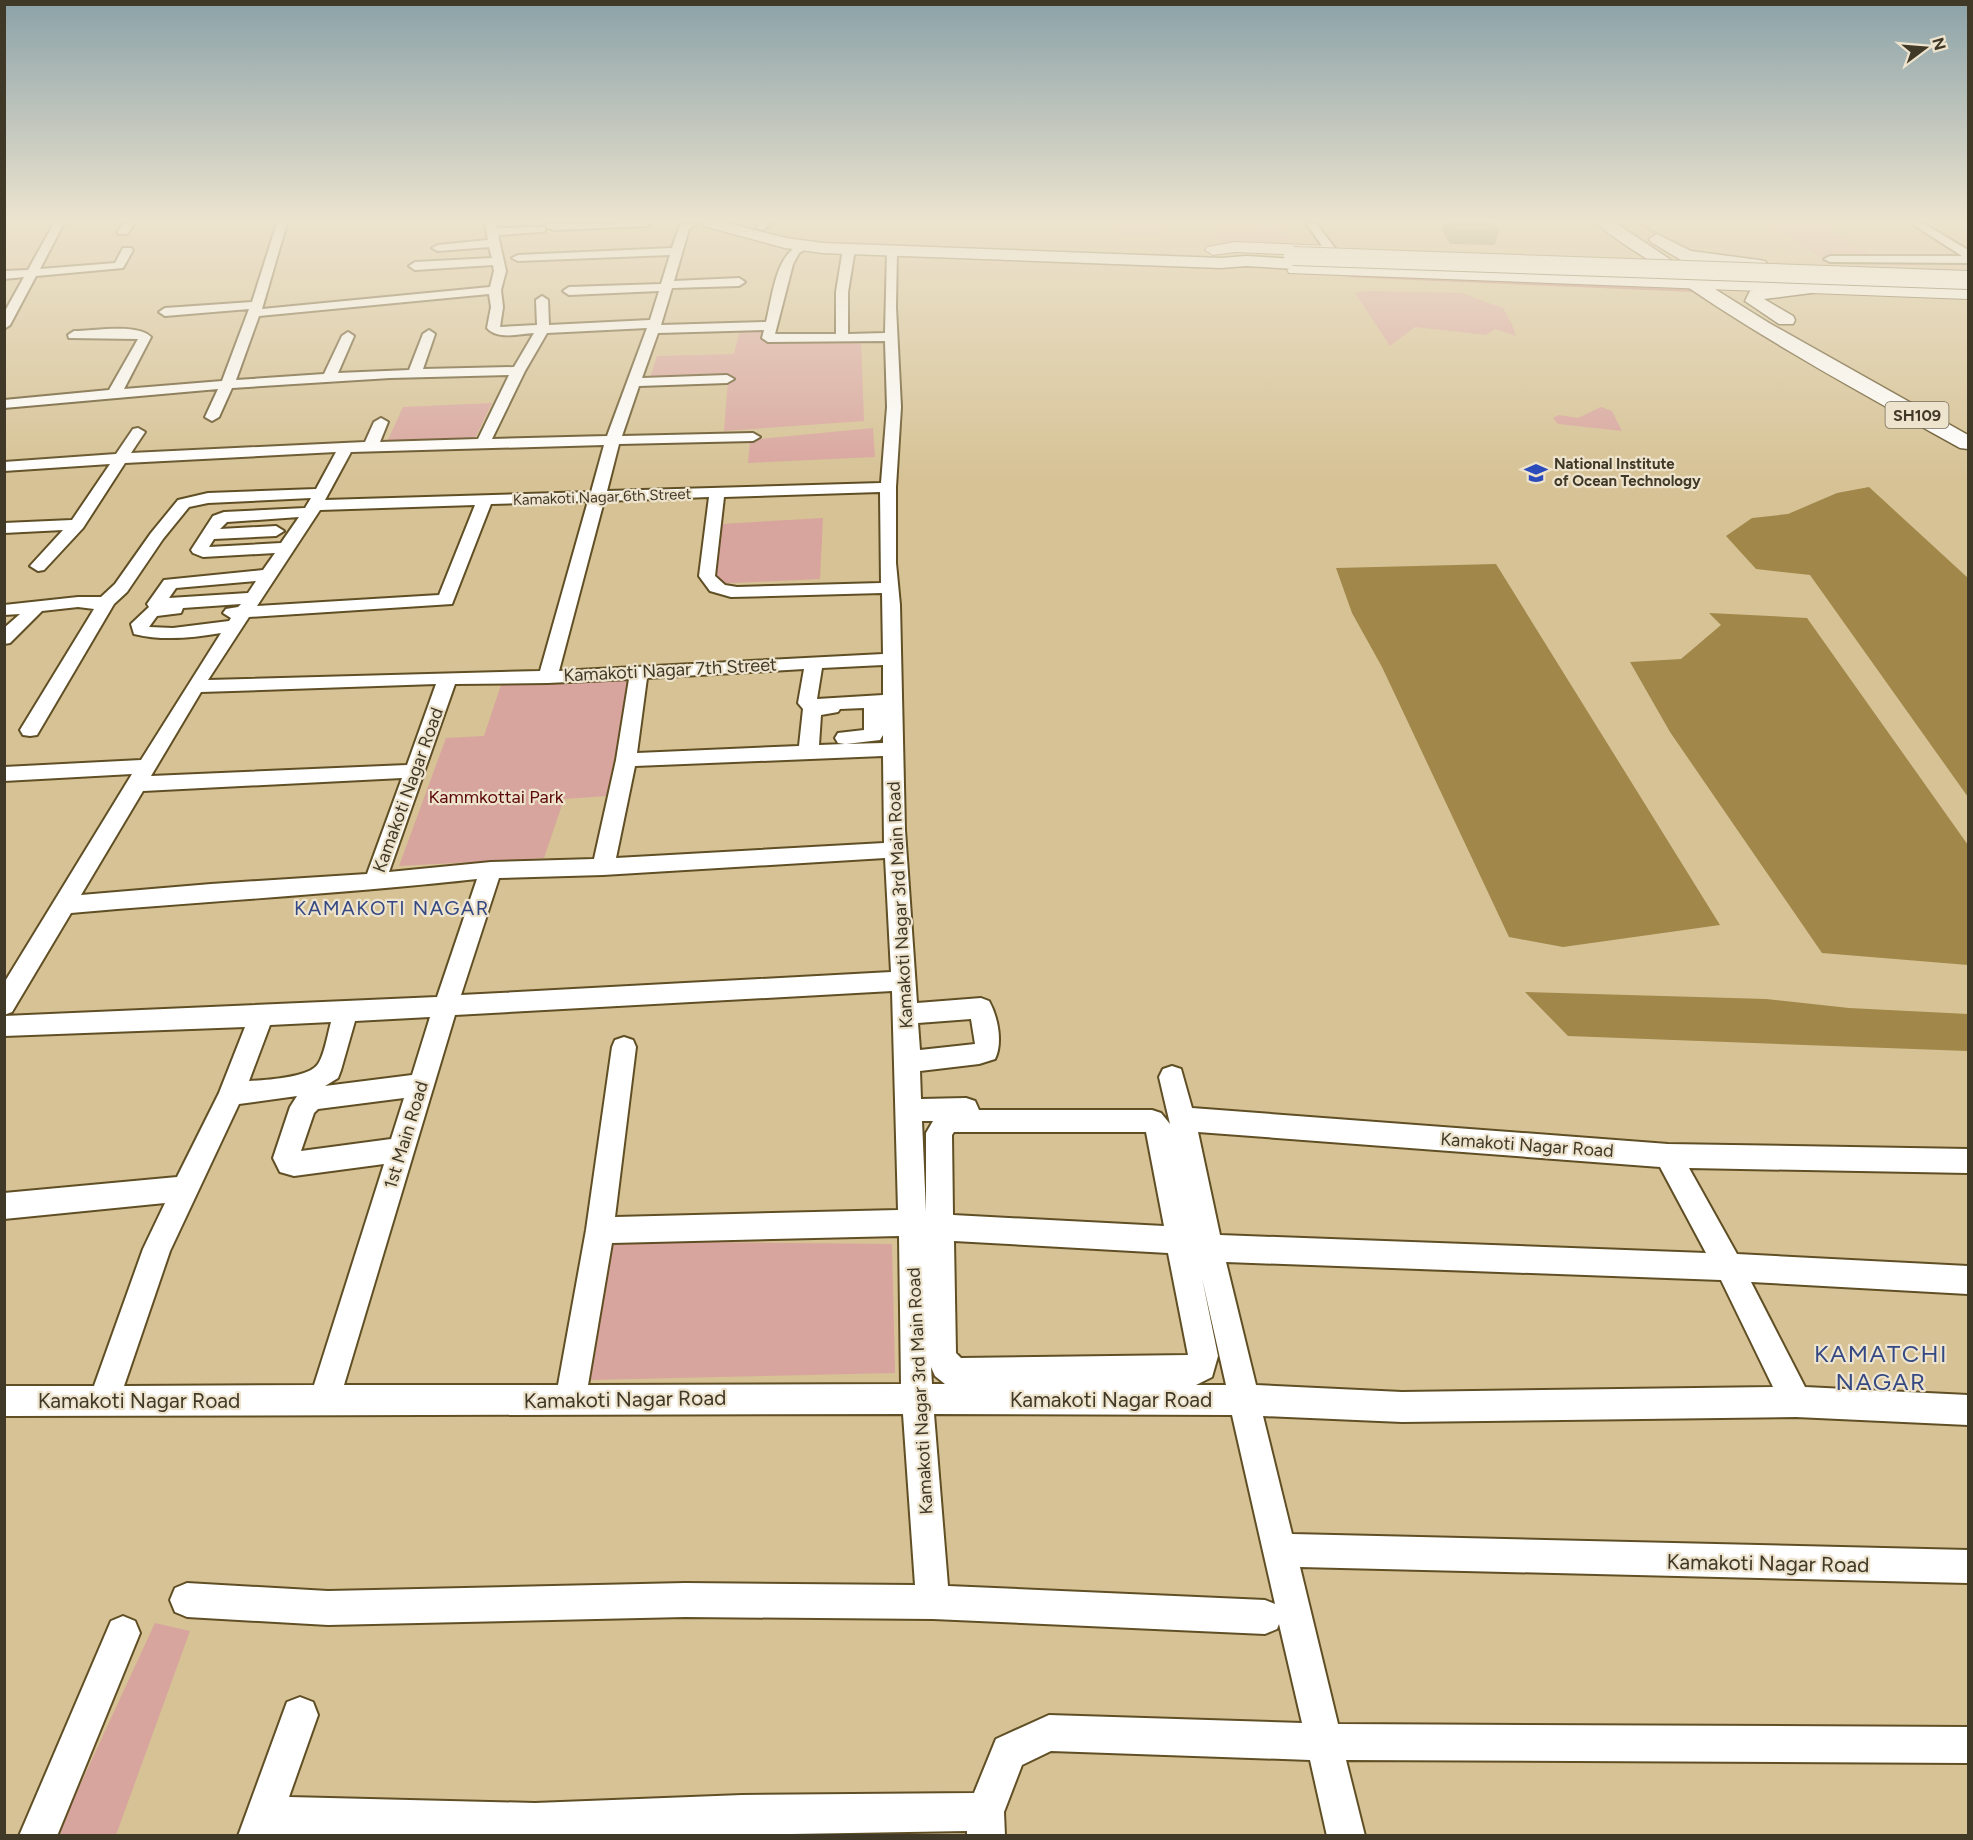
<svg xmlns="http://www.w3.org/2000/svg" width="1973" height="1840" viewBox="0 0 1973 1840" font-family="Figtree,sans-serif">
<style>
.green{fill:#d8a49e}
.forest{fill:#be7a72}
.water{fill:#a18749}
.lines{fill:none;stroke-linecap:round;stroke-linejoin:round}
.stream{stroke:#a18749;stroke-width:3}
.street-casing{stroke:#604f25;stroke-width:4}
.secondary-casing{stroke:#604f25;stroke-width:2}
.primary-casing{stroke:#604f25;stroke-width:3}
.street{fill:#fff;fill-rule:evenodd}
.secondary{fill:#fff;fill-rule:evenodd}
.primary{fill:#fff;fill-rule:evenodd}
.primary-bridge-casing{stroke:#604f25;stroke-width:20;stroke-linecap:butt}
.primary-bridge{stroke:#fff;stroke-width:18}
.wall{fill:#7a7840}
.building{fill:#8e8c4b;stroke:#636234;stroke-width:1.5}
.labels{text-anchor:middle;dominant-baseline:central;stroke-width:4.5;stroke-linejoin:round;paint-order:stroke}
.far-poi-label{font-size:15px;font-weight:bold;fill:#413927;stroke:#eee4ce;text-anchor:start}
.far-street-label{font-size:15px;fill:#413927;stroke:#eee4ce}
.shield{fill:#eee4ce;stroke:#756c59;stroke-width:1.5}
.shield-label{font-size:16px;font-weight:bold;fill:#413927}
.street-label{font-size:18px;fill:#413927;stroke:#eee4ce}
.park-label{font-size:18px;fill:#5d0809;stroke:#eee4ce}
.neighbourhood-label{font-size:20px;letter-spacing:1.5px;fill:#344983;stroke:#eee4ce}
.near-street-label{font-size:21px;fill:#413927;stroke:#eee4ce}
.near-neighbourhood-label{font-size:24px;letter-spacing:1.5px;fill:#344983;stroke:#eee4ce}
</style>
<rect width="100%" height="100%" fill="#d6c295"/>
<!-- green -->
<g class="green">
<polygon points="1769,223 1822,223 1873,257 1820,257"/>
<polygon points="1159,226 1163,236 1118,237 1115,227"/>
<polygon points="1282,229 1294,246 1222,244 1213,231"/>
<polygon points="1368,291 1461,293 1503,308 1512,324 1516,336 1495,329 1486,335 1415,327 1390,346 1355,293"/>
<polygon points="740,329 760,330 761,340 861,340 864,421 724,431 728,381 648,383 657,356 734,354"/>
<polygon points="492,403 474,440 387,442 403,407"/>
<polygon points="1601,407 1612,411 1622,431 1558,424 1553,418 1559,415 1578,418"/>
<polygon points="873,428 875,457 748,463 750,440"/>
<polygon points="823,518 820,579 713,584 721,524"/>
<polygon points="630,679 607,796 564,799 544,858 399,866 446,738 484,736 501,685"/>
<polygon points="607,1241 892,1244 895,1373 587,1380"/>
<polygon points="155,1623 190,1631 116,1835 57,1835"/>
</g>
<!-- forest -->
<polygon class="forest" points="1363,275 1687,288 1695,292 1343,277"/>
<!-- water -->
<g class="water">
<polygon points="1869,487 1968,578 1968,797 1810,575 1756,569 1726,536 1752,518 1788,514 1837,493"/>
<polygon points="1496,564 1720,925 1563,947 1509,937 1382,667 1352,613 1336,568"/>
<polygon points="1709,613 1807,618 1968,845 1968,965 1822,953 1670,732 1630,662 1681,659 1721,625"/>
<polygon points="1525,992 1766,999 1849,1008 1968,1014 1968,1051 1568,1036"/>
</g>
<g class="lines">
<!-- stream -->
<polyline class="stream" points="1639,223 1663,238"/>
<!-- street casing -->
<g class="street-casing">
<g id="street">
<polygon points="54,223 64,223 40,269 115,263 123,248 131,248 133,250 123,268 36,276 10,325 4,329 4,313 24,277 4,279 4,271 28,270"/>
<polygon points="125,223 135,223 127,234 119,234 117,232"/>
<path d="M 277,223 L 287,223 L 262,309 L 490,287 L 494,271 L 493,265 L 415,270 L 409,266 L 415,262 L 492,258 L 489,247 L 438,251 L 432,248 L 438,245 L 488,240 L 485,223 L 495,223 L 497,228 L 545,227 L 545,231 L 541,232 L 498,235 L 506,271 L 501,290 L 503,307 L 500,327 L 537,325 L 536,300 L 542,296 L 548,300 L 549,325 L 650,320 L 659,291 L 569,295 L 563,291 L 569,287 L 661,284 L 670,255 L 518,261 L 512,258 L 518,255 L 672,248 L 680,225 L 697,223 L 689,229 L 674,281 L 739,278 L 745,282 L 739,286 L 672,288 L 661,325 L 766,322 C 773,296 775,251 805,243 L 811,246 L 799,253 L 793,264 L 775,334 L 836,334 L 836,292 L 843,249 L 849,246 L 855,249 L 848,292 L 848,334 L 885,333 L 887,251 L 893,248 L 897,249 L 896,307 L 901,407 L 896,487 L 896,563 L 900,605 L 905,830 L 917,1003 L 981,998 L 989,1001 C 998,1017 1003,1043 995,1059 L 979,1064 L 920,1071 L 921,1099 L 966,1098 L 975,1101 L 979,1110 L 1152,1110 L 1161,1113 L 1170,1124 L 1159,1077 L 1163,1069 L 1172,1066 L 1181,1069 L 1192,1108 L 1668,1144 L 1968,1149 L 1968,1173 L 1689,1168 L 1737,1254 L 1968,1266 L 1968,1294 L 1751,1282 L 1805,1387 L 1968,1395 L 1968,1425 L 1796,1417 L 1402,1422 L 1263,1416 L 1292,1534 L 1968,1550 L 1968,1583 L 1300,1567 L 1338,1724 L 1968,1727 L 1968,1763 L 1346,1760 L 1365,1836 L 1327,1836 L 1310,1760 L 1051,1751 L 1022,1765 L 1004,1812 L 1005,1836 L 967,1836 L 967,1831 L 669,1836 L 238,1836 L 287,1702 L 300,1697 L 313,1702 L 318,1715 L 289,1797 L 535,1803 L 742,1795 L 974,1793 L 996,1739 L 1049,1715 L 1302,1723 L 1279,1624 L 1277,1629 L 1265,1634 L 933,1619 L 685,1617 L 328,1625 L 187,1617 L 175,1612 L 170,1600 L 175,1588 L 187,1583 L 328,1591 L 685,1583 L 915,1585 L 903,1414 L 4,1416 L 4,1386 L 94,1386 L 143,1249 L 165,1203 L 4,1219 L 4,1193 L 177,1177 L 219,1093 L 245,1027 L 4,1036 L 4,1016 L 437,997 L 477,879 C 342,894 206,901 71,913 L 12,1012 L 4,1015 L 4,983 L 132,774 L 4,781 L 4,767 L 141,760 L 221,633 C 191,638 163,641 134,634 L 131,624 L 149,607 L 147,604 L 164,580 L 263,570 L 275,553 L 203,557 L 193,553 L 191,550 L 213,516 L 224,512 L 305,508 L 311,498 L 208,503 L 189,507 L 163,539 L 127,592 L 114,604 L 37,735 L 30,736 L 23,735 L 20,730 L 94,609 L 78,607 L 42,611 L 10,643 L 4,644 L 4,628 L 20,614 L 4,615 L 4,605 L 78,597 L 101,597 L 115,584 L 151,533 L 178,500 L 208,493 L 316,489 L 336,452 L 125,463 L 83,528 L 44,570 L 38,571 L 30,566 L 63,530 L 4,533 L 4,523 L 72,520 L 110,464 L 4,471 L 4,462 L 116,454 L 133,429 L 138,428 L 145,432 L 131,453 L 365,442 L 374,422 L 381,418 L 388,422 L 380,442 L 478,439 L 509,375 L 390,378 L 232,388 L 219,417 L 212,421 L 205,417 L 218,389 L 4,408 L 4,400 L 109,390 L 138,339 L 69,338 L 68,335 L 74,331 C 94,331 138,323 151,337 L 124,389 L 222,381 L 249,309 L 165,316 L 159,312 L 165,308 L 252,302 ZM 489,294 L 491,307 L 487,328 C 497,340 519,334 534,333 L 514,367 L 423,369 L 435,334 L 429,330 L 423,334 L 409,370 L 338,373 L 354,336 L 348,332 L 342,336 L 324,374 L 236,380 L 259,316 ZM 647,328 L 607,436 L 492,439 L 525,371 L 547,333 ZM 764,330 L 762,338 L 768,342 L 885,341 L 887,407 L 881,483 L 607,491 L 619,444 L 753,441 L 760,437 L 753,433 L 622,436 L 639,386 L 727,383 L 734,379 L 727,375 L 642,378 L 658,333 ZM 604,445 L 591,492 L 325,500 L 351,452 ZM 880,492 L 881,583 L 737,587 L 725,585 L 715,576 L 724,497 ZM 709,497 L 699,576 L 710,591 L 731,597 L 882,593 L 883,654 L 559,671 L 604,501 ZM 588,501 L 540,671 L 208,680 L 249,617 L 452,604 L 491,504 ZM 475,505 L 439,595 L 257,606 L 320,510 ZM 299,517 L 281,543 L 209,547 L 214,539 L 276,536 L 284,531 L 276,526 L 220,529 L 227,522 ZM 256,581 L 248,593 L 169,598 L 176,588 ZM 241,604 L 238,607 L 226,609 L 223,613 L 231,618 L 229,621 L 173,628 L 149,627 L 157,616 L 181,613 L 183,608 ZM 883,665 L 883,695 L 817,699 L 822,668 ZM 804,669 L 798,703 L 803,709 L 799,746 L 637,753 L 647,678 ZM 629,679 L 616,760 L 594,859 L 491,862 L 389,872 L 455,684 L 548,683 ZM 436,684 L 407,765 L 151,776 L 201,692 ZM 864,708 L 864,730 L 838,733 L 835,738 L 838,743 L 845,744 L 819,745 L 821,715 L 838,712 L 840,709 ZM 883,725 L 883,743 L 846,744 L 880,740 L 883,735 ZM 883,756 L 884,843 L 616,858 L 635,766 ZM 402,778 L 367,874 L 211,884 L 81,895 L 143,791 ZM 885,858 L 891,972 L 461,995 L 499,878 L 603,875 ZM 892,991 L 898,1210 L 615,1217 L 636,1047 L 633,1040 L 624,1037 L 615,1040 L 612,1047 L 586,1230 L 558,1385 L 344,1385 L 455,1015 ZM 430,1017 L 412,1075 L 325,1086 L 338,1078 L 341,1070 L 355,1021 ZM 971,1019 L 975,1044 L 920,1050 L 918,1023 ZM 331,1022 C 328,1033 324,1056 318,1064 C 309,1078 265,1080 249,1081 L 270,1025 ZM 297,1096 L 290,1107 L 273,1158 L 280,1172 L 294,1176 L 384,1164 L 314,1385 L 124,1386 L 170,1251 L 239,1104 ZM 404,1098 L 391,1139 L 301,1151 L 314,1113 L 318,1109 ZM 922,1121 L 933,1121 L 926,1133 L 926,1212 ZM 954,1132 L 1146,1132 L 1164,1226 L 953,1215 L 952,1135 ZM 1198,1132 L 1660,1167 L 1706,1253 L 1220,1235 ZM 899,1236 L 901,1384 L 588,1385 L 612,1243 ZM 954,1241 L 1168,1253 L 1188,1355 L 961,1358 L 956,1353 ZM 1226,1262 L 1721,1280 L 1773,1387 L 1402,1392 L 1256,1385 ZM 1202,1278 L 1226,1385 L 1196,1385 L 1212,1377 L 1218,1356 ZM 931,1367 L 935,1376 L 945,1384 L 932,1384 ZM 934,1414 L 1232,1415 L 1275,1604 L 1265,1600 L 948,1586 Z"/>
<polygon points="546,223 556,224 651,223 646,226 556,230 547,228"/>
<polygon points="761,223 773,223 762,230 756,227"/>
<polygon points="1306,223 1316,223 1337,251 1335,253 1327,253"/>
<polygon points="1911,223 1923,223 1968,250 1968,263 1830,262 1824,259 1830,256 1962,256"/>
<polygon points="123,1616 135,1621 140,1633 57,1836 19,1836 111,1621"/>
</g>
</g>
<!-- secondary casing -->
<g class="secondary-casing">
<g id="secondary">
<polygon points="1235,242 1329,246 1337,251 1329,256 1235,252 1213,255 1205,250 1207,247"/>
<polygon points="1295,265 1968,289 1968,299 1289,273 1287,270"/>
</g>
</g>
<!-- primary casing -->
<g class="primary-casing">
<g id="primary">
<polygon points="702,223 727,223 786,238 823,243 1221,258 1246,256 1296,259 1302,260 1305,264 1302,268 1296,269 1246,266 1221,268 823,253 785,248 704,226"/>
<path d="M 1598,223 L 1616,223 L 1702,281 L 1769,323 L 1968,435 L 1968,449 L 1960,448 C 1856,390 1751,333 1653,263 C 1639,253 1607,235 1598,223 Z"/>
<polygon points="1657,234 1691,251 1759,260 1765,261 1768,265 1765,269 1759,270 1681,260 1651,242 1649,239"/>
<polygon points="1813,283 1819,284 1822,288 1819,292 1764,299 1793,316 1795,320 1793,324 1779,324 1745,301 1750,291 1775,286"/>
</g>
</g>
<!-- street -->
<use href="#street" class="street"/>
<!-- secondary -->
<use href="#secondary" class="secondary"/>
<!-- primary -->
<use href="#primary" class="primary"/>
<!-- primary-bridge casing -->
<g class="primary-bridge-casing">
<polyline id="primary-bridge" points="1293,256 1968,280"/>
</g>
<!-- primary-bridge -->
<use href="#primary-bridge" class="primary-bridge"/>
</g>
<!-- wall -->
<polygon class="wall" points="1444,223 1492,223 1498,232 1495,245 1450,244 1442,230"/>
<!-- building -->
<polygon class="building" points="1448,223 1492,223 1498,232 1454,232"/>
<!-- sky -->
<linearGradient id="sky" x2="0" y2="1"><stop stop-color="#8ba2a8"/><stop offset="0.46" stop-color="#ede4cf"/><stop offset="1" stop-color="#ede4cf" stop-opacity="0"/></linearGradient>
<rect width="1973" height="480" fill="url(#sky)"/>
<!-- icons -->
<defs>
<g id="university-bare" transform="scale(1.8)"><path d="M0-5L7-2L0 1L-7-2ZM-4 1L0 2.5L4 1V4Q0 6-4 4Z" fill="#2c4bbb" stroke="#eee4ce" stroke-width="2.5" paint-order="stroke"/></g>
</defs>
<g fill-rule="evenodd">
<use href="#university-bare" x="1536" y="473"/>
</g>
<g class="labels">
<!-- far-poi labels -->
<g class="far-poi-label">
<text x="1554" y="464">National Institute<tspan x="1554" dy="17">of Ocean Technology</tspan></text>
</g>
<!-- far-street labels -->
<g class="far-street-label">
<text transform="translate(602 497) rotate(-2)">Kamakoti Nagar 6th Street</text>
</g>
<!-- shield labels -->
<rect class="shield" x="1885.5" y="402" width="63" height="26" rx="4.5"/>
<g class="shield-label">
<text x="1917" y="415">SH109</text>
</g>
<!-- street labels -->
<g class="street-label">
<text transform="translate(670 670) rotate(-3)">Kamakoti Nagar 7th Street</text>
<text transform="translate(408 790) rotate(-70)">Kamakoti Nagar Road</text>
<text transform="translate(900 905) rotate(-93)">Kamakoti Nagar 3rd Main Road</text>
<text transform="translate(406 1135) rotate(-73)">1st Main Road</text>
<text transform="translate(1527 1145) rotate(4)">Kamakoti Nagar Road</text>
<text transform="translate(920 1391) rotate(-93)">Kamakoti Nagar 3rd Main Road</text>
</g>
<!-- park labels -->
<g class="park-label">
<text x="496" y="797">Kammkottai Park</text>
</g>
<!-- neighbourhood labels -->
<g class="neighbourhood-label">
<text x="392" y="908">KAMAKOTI NAGAR</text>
</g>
<!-- near-street labels -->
<g class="near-street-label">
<text transform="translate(625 1399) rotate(-1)">Kamakoti Nagar Road</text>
<text x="1111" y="1399">Kamakoti Nagar Road</text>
<text x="139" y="1400">Kamakoti Nagar Road</text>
<text transform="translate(1768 1563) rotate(1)">Kamakoti Nagar Road</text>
</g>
<!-- near-neighbourhood labels -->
<g class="near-neighbourhood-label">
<text x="1881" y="1353">KAMATCHI<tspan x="1881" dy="28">NAGAR</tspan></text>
</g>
</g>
<!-- border -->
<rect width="1973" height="1840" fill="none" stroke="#413927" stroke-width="12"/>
<!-- north arrow -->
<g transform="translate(1925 48) rotate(74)" stroke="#eee4ce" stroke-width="4.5" paint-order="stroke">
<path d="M0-4.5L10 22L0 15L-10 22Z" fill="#413927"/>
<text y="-9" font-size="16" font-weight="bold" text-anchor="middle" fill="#413927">N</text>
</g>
</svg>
